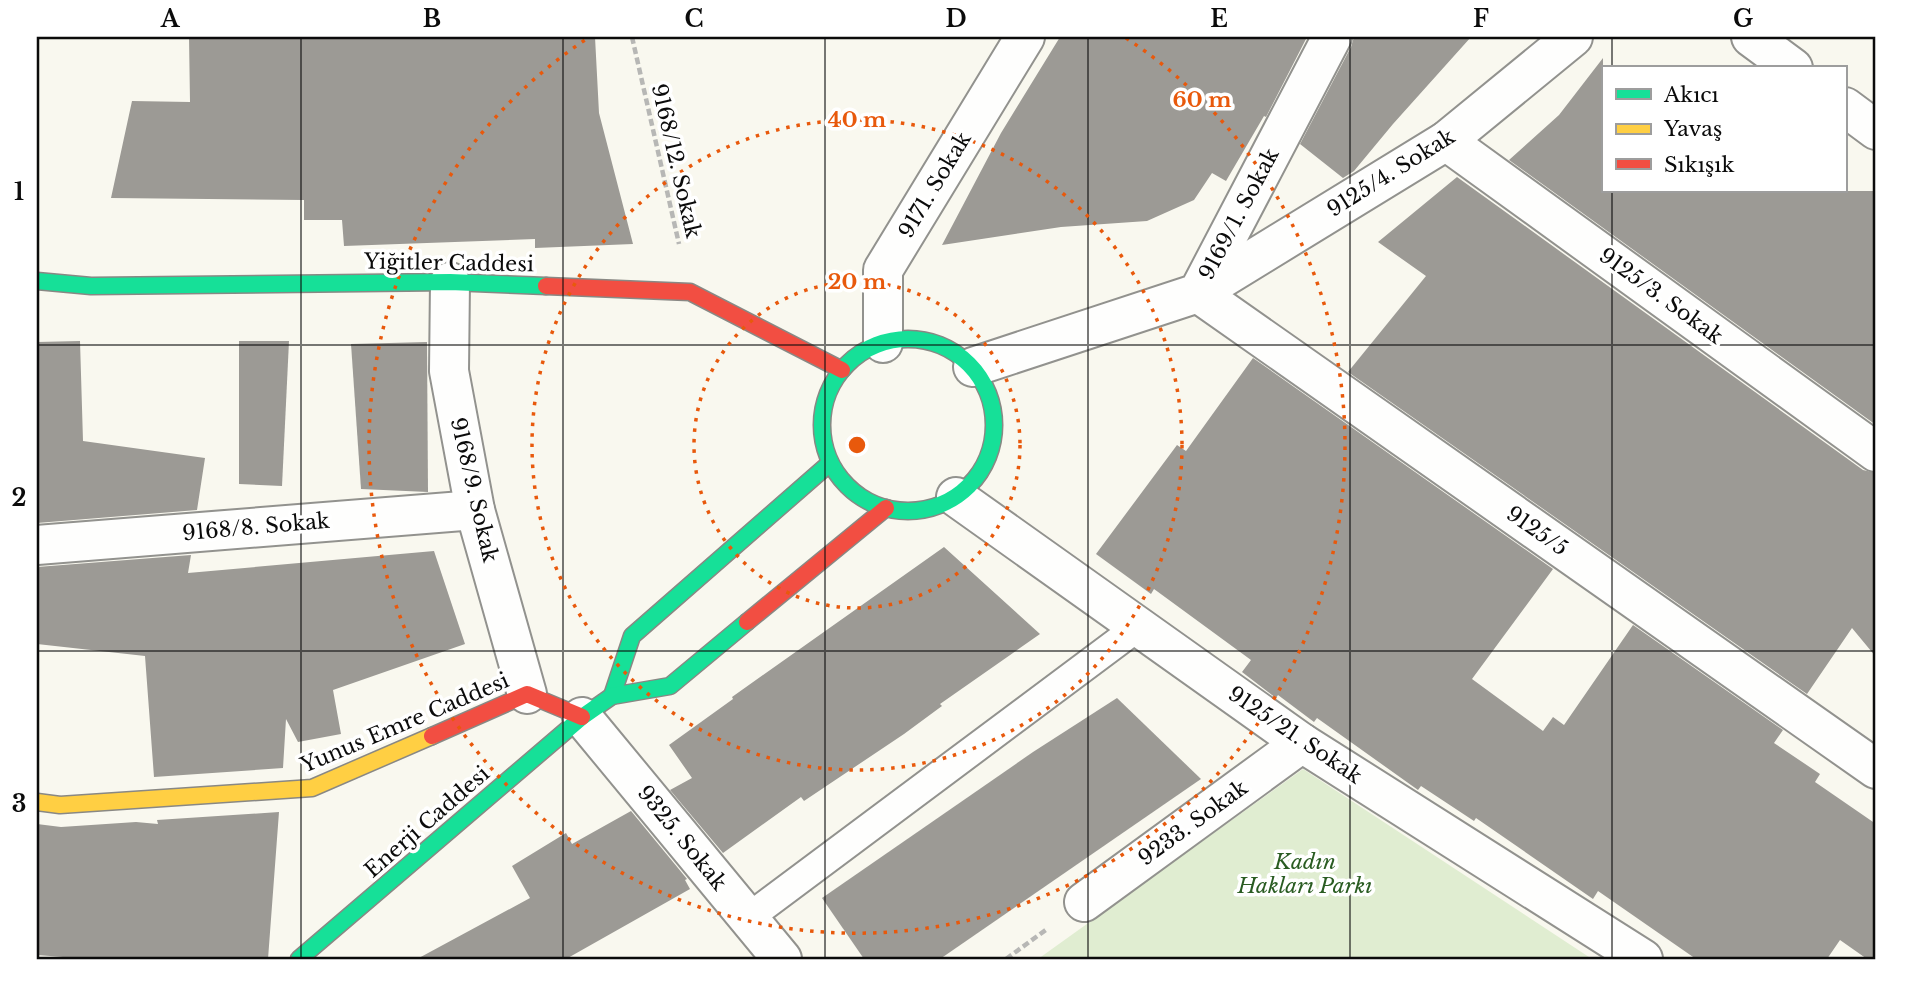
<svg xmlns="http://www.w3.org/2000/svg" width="1913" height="996" viewBox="0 0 1913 996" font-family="'Libre Baskerville',serif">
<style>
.green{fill:#e0edd1}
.building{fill:#9c9a95}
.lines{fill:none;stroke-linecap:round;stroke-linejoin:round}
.lane-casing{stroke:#92928e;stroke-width:32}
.street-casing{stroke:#92928e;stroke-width:42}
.fast-casing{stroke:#898884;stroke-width:19}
.slow-casing{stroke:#898884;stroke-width:19}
.jam-casing{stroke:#898884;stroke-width:19}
.path{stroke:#b7b7b5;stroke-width:4.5;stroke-dasharray:7 3.5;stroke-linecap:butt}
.lane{stroke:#fefefd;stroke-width:28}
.street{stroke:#fefefd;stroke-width:38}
.fast{stroke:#16e098;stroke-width:16}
.slow{stroke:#ffcf43;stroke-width:16}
.jam{stroke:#f24e42;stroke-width:16}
.grid{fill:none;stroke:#0b0b0b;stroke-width:2;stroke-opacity:0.55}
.ring{fill:none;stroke:#e8590c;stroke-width:3.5;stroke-dasharray:3.5 7}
.labels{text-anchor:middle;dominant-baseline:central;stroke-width:7;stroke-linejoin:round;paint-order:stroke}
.street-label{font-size:21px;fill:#0b0b0b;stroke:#fff}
.park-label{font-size:21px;font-style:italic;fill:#2a5c22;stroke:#fff}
.centre{fill:#e8590c;stroke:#fff;stroke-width:3.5}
.ring-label{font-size:21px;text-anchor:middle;font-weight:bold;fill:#e8590c;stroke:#fff;stroke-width:7;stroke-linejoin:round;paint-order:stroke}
.neatline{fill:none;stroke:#0b0b0b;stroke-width:2.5}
.grid-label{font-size:23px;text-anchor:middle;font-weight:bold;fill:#0b0b0b}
</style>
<rect width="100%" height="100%" fill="#f9f8ef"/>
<!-- green -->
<polygon class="green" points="1303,769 1592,959 1038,959"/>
<!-- building -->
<g class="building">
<polygon points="189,37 595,37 599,113 633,244 535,248 535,239 344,246 342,220 304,220 304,200 111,198 132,101 190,102"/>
<polygon points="1060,37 1307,37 1266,117 1264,116 1226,181 1212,173 1194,200 1147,221 1061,227 942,245 1001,133"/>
<polygon points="1354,37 1471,37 1393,124 1354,171 1343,178 1300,144 1351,47"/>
<polygon points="1603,58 1603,191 1876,191 1876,425 1509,160 1559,115"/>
<polygon points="1457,177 1863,470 1876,473 1876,657 1852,628 1807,694 1348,372 1426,276 1378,242"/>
<polygon points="80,341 83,441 205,458 197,510 37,523 37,342"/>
<polygon points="239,341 289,341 282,486 239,484"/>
<polygon points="427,342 428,492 361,489 351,344"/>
<polygon points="1253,358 1553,569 1472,679 1543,731 1553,717 1564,725 1633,625 1783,730 1774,743 1820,774 1815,782 1876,824 1876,959 1867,959 1840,940 1827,959 1696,959 1598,891 1593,899 1476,818 1474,821 1421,786 1418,790 1317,718 1314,722 1278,695 1276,698 1242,672 1251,660 1154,589 1151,594 1096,554 1177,445 1186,451"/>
<polygon points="944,547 1040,634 940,704 942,706 904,734 804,801 801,797 723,853 670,790 692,778 669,745 733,699 732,697"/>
<polygon points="434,551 465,644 333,690 341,734 298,742 286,719 283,768 154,777 145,656 37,644 37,567 191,555 188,573"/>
<polygon points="1117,698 1201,779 940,959 864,959 822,898 1033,752"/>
<polygon points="631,811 687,879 685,880 690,889 566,959 417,959 530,898 512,866 566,833 572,844"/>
<polygon points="279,812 268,959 89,959 37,955 37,824 61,827 136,822 158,824 157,820"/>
</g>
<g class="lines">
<!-- lane casing -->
<g class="lane-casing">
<polyline id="lane" points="748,918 1139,626"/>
</g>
<!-- street casing -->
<g class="street-casing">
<g id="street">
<polyline points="1573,37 1446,141 1198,293 1876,769"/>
<polyline points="1751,37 1793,68"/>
<polyline points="1845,107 1876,130"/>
<polyline points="1446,141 1876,452"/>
<polyline points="450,282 449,371 475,510 527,694"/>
<polyline points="883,343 883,270 1025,37"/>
<polyline points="973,367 1198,293 1332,37"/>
<polyline points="956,497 1302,743 1643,959"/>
<polyline points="37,545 475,510"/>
<polyline points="582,717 782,959"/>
<polyline points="1084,902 1302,743"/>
</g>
</g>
<!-- fast casing -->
<g class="fast-casing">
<g id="fast">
<polyline points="37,281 91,286 450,282 546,286"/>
<circle cx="908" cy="425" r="86"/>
<polyline points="612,696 632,636 830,463"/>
<polyline points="299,959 582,717 612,696 670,686 747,622"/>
</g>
</g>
<!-- slow casing -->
<g class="slow-casing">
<polyline id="slow" points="37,802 60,805 312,788 432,736"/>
</g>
<!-- jam casing -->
<g class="jam-casing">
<g id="jam">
<polyline points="546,286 690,292 842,370"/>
<polyline points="747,622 886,508"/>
<polyline points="432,736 527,694 582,717"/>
</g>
</g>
<!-- path -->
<g class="path">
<polyline points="632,37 679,244"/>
<polyline points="1006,959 1047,929"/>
</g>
<!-- lane -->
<use href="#lane" class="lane"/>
<!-- street -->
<use href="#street" class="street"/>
<!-- fast -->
<use href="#fast" class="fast"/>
<!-- slow -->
<use href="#slow" class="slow"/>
<!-- jam -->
<use href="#jam" class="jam"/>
</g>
<!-- grid -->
<path class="grid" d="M 301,37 L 301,959M 563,37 L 563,959M 825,37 L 825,959M 1088,37 L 1088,959M 1350,37 L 1350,959M 1612,37 L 1612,68M 1612,191 L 1612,959M 37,345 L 1876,345M 37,651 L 1876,651"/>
<!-- distance rings -->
<g class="ring">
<circle cx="857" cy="445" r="163"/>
<circle cx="857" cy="445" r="325"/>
<path d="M1126 38A488 488 0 1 1 588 38"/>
</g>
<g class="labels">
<!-- street labels -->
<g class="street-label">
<text transform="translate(676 161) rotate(77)">9168/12. Sokak</text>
<text transform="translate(1391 173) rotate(-32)">9125/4. Sokak</text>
<text transform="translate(935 185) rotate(-59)">9171. Sokak</text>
<text transform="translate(1239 214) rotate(-62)">9169/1. Sokak</text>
<text transform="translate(449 263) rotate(1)">Yiğitler Caddesi</text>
<text transform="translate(1661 296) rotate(36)">9125/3. Sokak</text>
<text transform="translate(474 490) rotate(77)">9168/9. Sokak</text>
<text transform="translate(256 527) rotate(-5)">9168/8. Sokak</text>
<text transform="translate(1537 531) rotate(35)">9125/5</text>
<text transform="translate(405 723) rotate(-23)">Yunus Emre Caddesi</text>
<text transform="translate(1295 735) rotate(34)">9125/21. Sokak</text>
<text transform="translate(427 822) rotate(-41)">Enerji Caddesi</text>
<text transform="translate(1193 823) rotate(-36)">9233. Sokak</text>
<text transform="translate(682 838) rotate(51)">9325. Sokak</text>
</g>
<!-- park labels -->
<g class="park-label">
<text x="1305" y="862">Kadın<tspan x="1305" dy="24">Hakları Parkı</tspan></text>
</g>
</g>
<circle cx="857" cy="445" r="10" class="centre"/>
<g class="ring-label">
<text x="1202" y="107">60 m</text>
<text x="857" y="127">40 m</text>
<text x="857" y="289">20 m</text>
</g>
<!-- border -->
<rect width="1913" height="996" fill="none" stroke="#ffffff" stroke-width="77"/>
<!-- legend -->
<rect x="1602" y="66" width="245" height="126" fill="#ffffff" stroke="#9d9d9d" stroke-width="2"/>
<rect x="1616" y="89" width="35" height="10" fill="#16e098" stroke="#9d9d9d" stroke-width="2"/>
<text x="1664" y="102" font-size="21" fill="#0b0b0b">Akıcı</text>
<rect x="1616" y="124" width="35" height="10" fill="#ffcf43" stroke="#9d9d9d" stroke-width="2"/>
<text x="1664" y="136" font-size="21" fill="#0b0b0b">Yavaş</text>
<rect x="1616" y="159" width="35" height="10" fill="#f24e42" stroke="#9d9d9d" stroke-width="2"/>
<text x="1664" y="172" font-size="21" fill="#0b0b0b">Sıkışık</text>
<rect x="38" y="38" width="1836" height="920" class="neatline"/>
<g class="grid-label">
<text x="170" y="27">A</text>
<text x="432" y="27">B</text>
<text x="694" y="27">C</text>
<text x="956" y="27">D</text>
<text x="1219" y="27">E</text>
<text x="1481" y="27">F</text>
<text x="1743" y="27">G</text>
<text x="19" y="200">1</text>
<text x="19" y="506">2</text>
<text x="19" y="812">3</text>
</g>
</svg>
